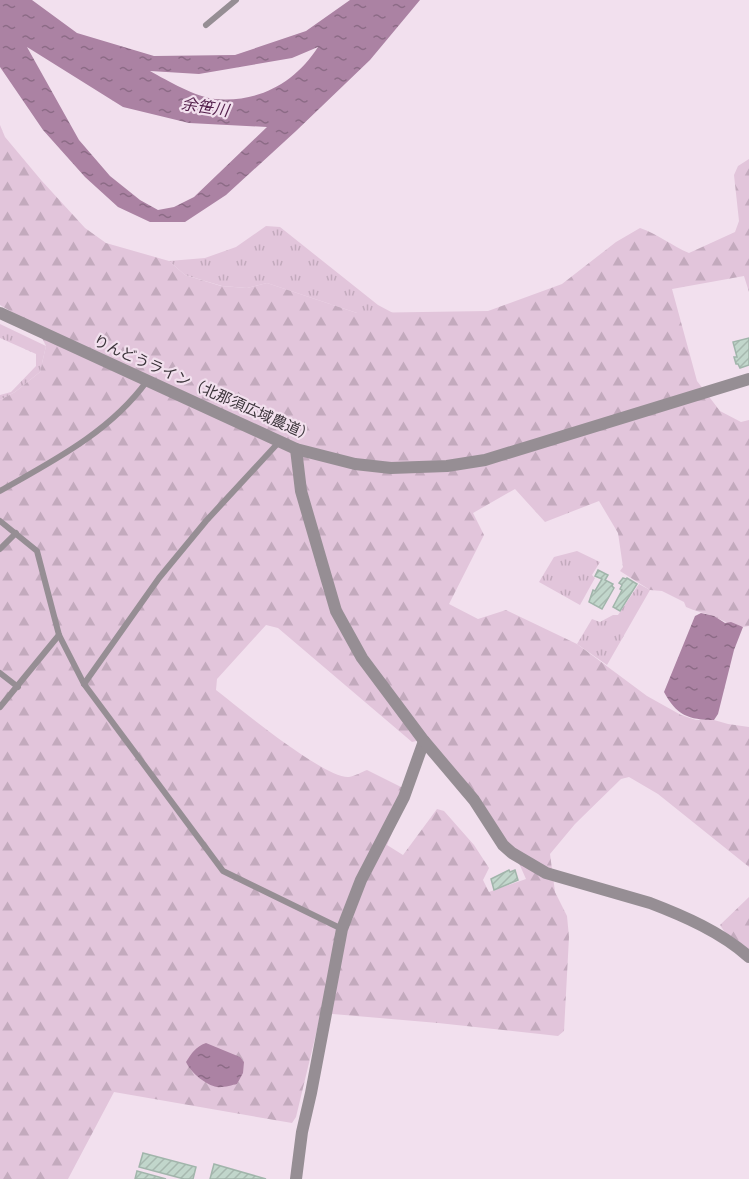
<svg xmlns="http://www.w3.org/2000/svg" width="749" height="1179" viewBox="0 0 749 1179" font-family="Poppins,'Noto Sans JP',sans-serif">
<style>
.grass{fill:url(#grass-tufts)}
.forest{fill:url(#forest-firs);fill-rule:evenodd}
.water{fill:url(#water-ripples);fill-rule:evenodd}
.building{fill:url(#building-hatch);stroke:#a1b5ab;stroke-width:1.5}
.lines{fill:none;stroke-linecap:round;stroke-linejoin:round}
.service{stroke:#968e94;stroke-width:6}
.minor{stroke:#968e94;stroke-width:12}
.tertiary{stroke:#968e94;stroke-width:12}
.labels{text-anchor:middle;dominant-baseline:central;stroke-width:4.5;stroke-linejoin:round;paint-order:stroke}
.street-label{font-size:15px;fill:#3a3339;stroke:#f2e0ee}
.water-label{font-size:16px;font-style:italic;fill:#531f4b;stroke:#f2e0ee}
</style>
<defs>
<pattern id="grass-tufts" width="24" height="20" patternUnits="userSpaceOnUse" patternTransform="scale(1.5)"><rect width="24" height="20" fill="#e2c5db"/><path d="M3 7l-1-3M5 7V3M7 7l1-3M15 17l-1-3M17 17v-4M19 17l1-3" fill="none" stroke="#c3aabd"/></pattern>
<pattern id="forest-firs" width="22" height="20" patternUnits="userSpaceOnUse" patternTransform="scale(1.5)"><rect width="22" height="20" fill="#e2c5db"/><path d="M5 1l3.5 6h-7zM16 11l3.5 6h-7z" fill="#c3aabd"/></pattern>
<pattern id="water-ripples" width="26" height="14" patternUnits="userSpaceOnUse" patternTransform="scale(1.5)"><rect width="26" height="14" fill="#ab82a3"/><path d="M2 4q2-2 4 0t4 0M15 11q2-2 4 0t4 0" fill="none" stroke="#8c6b86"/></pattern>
<pattern id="building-hatch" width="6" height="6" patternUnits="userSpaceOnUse" patternTransform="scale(1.5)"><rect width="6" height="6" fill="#c1d6cb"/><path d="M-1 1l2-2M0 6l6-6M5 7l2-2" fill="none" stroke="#a7b8af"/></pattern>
</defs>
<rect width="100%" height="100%" fill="#f2e0ee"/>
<!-- grass -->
<g class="grass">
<polygon points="266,226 280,227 378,305 393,313 357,313 267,283 247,288 222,286 185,275 169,261 205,258 236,247"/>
<polygon points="0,324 46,346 40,372 15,392 0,400 0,395 11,392 36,366 36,354 0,338"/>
<polygon points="577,551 600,562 592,575 595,578 580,605 539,582 554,557"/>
<polygon points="639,584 650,590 607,665 577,644 592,619 600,622 613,615 618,615"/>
</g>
<!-- forest -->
<g class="forest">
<path d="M 0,125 L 5,137 L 41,180 L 85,228 L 106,243 L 169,261 L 185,275 L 221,286 L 247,288 L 267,283 L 357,313 L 488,311 L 562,284 L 616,242 L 640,228 C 658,234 672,246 689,253 L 735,232 L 739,221 L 734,175 L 738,166 L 749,159 L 749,292 L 744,276 L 672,289 L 697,381 L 720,411 L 741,422 L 749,420 L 749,626 C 737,629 724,621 713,616 C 705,613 695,611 686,607 L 684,602 L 662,591 L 650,590 L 620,571 L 623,567 L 618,533 L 599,501 L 545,522 L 515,489 L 473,513 L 484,535 L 449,604 L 478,619 L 506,610 L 577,644 L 647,696 L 681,715 L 696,720 L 714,720 L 728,724 L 749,727 L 749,867 L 658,794 L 629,777 L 621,779 L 575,824 L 550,854 L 555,892 L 567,916 L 569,937 L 564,1031 L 558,1036 L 438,1023 L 321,1013 L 296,1117 L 292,1123 L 114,1092 L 68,1179 L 0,1179 L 0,400 L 15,392 L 40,372 L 46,346 L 36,326 L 0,305 ZM 266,625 L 278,628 L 412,742 L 425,739 L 518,861 L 526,879 L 489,892 L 483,880 L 489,868 L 474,845 L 444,811 L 437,809 L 403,855 L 387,845 L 409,791 L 367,770 C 362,772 355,776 349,777 C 325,779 239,708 216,690 L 217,679 Z"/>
<polygon points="749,897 749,953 726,934 720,925"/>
</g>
<!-- water -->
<g class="water">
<path d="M 0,0 L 32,0 L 77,33 L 154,56 L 235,55 L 306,31 L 350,0 L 420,0 L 370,60 L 296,131 L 226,195 L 185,222 L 150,222 L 118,207 L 85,177 L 43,130 L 0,67 ZM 27,47 L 123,107 L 189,123 L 267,127 L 194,197 L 174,207 L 158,210 L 140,200 L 110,176 L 79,140 ZM 318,47 C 295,83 258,103 215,99 C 196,97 168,81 150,71 L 199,74 L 292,58 Z"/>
<path d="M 701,613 L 714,616 L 725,623 L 731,622 L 743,627 L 734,650 L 718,714 L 714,720 C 689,720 676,715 664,692 L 695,616 Z"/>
<path d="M 206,1043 L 240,1057 L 244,1062 L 243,1073 L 237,1084 C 232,1085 223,1088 217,1087 C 206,1085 191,1073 186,1062 C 192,1053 195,1047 206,1043 Z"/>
</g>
<!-- building -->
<g class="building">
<polygon points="749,338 749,365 740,368 738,364 736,364 734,357 737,357 733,342"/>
<polygon points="598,570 608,575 605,580 613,584 612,586 614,588 602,609 589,602 593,590 595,591 602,579 595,576"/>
<polygon points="623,578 626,579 627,578 637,584 620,611 613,607 622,590 620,589 622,585 619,583"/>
<polygon points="509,870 510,872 515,870 518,880 494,890 491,879"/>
<polygon points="143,1153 196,1167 193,1179 184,1179 139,1167"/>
<polygon points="214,1164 266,1179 210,1179"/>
<polygon points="137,1171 166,1179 135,1179"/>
</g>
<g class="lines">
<!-- service -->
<g class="service">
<polyline points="206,25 236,0"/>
<path d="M 0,491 C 53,461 110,432 147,381"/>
<polyline points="0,521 37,551 59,635 84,684 223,871 342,929"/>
<polyline points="0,549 16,533"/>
<polyline points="0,673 18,687"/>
<polyline points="84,684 159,578 206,521 279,442"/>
<polyline points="0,707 59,635"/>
</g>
<!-- minor -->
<polyline class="minor" points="296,1179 302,1132 311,1093 342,929 361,880 404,797 424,741"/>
<!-- tertiary -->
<g class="tertiary">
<polyline points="0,313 296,449 355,464 391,468 447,466 485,460 749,379"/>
<path d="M 296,449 L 301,491 L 336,611 L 362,658 L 424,741 L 474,800 L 503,845 L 512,853 L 546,873 L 650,903 C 684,916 721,932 749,957"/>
</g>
</g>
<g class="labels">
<!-- street labels -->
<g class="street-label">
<text transform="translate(204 388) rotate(24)">りんどうライン（北那須広域農道）</text>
</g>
<!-- water labels -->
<g class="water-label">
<text transform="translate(205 107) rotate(9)">余笹川</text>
</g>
</g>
</svg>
